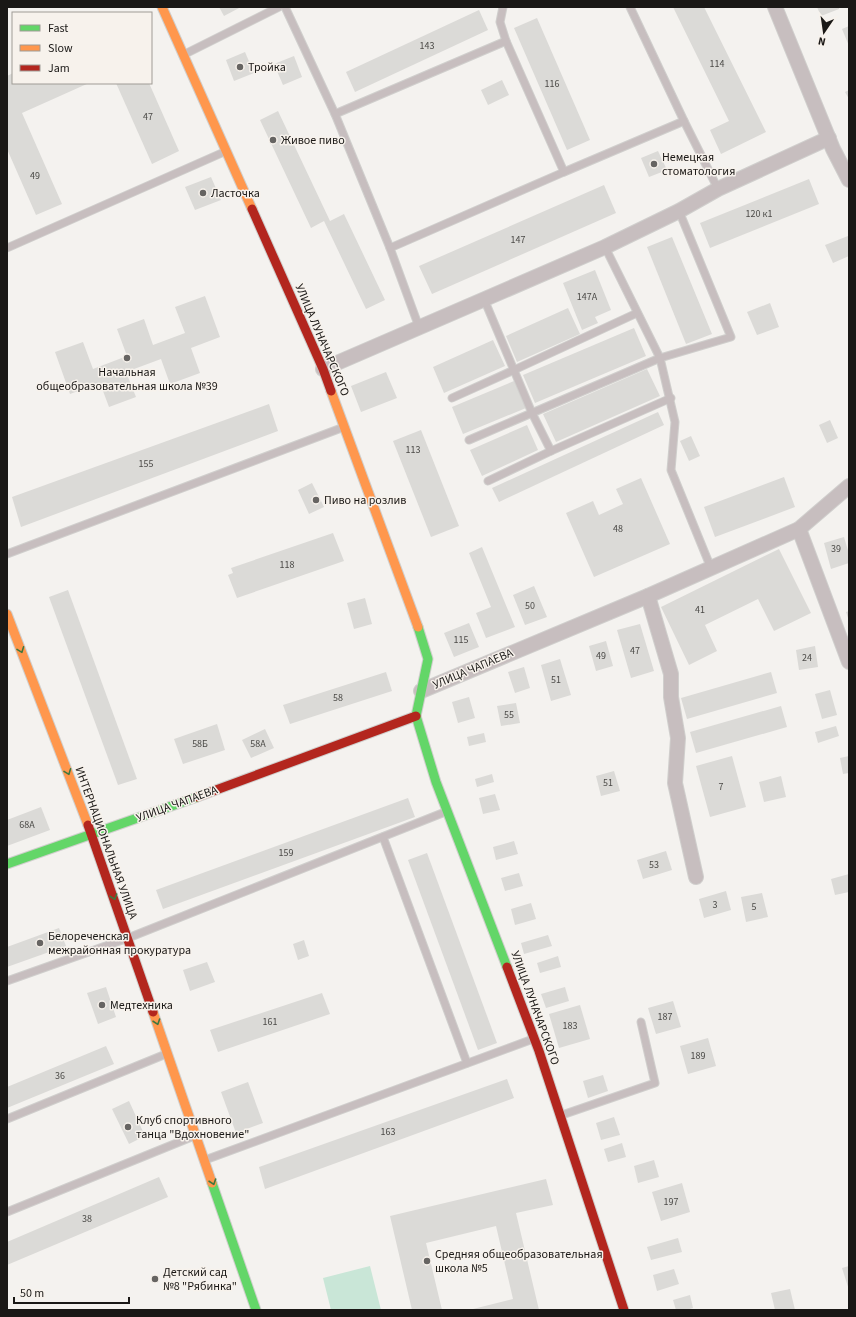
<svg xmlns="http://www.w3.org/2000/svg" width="856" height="1317" viewBox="0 0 856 1317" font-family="'Source Sans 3',sans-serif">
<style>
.green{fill:#c9e6d7}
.building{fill:#dbdad7}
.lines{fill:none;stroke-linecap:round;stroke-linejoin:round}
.lane-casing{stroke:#d0cfcd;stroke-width:9}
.street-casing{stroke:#d0cfcd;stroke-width:16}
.fast-casing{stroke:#d0cfcd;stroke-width:11}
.slow-casing{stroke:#d0cfcd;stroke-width:11}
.jam-casing{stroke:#d0cfcd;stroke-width:11}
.lane{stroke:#c7bebf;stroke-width:7}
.street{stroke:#c7bebf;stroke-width:14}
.fast{stroke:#63d668;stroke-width:9}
.slow{stroke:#ff974d;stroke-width:9}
.jam{stroke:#b3261e;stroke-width:9}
.oneway{stroke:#3e773f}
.poi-dot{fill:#666462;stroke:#f7f2ec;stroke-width:1.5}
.labels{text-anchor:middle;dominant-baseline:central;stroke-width:3;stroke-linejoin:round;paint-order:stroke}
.number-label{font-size:10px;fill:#4b4a47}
.poi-label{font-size:12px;fill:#1a1816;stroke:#f7f2ec;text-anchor:start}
.street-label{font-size:12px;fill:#1a1816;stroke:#f7f2ec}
</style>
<rect width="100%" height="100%" fill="#f4f2ef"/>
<!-- green -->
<polygon class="green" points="370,1266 381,1310 331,1310 323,1278"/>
<!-- building -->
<g class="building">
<polygon points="219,7 241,7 224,16"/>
<polygon points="673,7 704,7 766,132 721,154 710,130 729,121"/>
<polygon points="817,7 839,7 839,9 821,16"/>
<polygon points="479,10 488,30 355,92 346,72"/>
<polygon points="537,18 590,140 567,150 514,28"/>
<polygon points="849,26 849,46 842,29"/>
<polygon points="245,52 254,73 234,81 226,60"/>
<polygon points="294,56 302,77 283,85 274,64"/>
<polygon points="13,73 13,83 89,83 22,113 62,204 36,215 7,149 7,76"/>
<polygon points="502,80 509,95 488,105 481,90"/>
<polygon points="116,83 149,83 179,151 152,164"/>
<polygon points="849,90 849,99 845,92"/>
<polygon points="278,111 330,221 344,214 385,300 366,309 324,221 311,228 260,120"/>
<polygon points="658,151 667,170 649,177 641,158"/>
<polygon points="211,177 221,200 195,210 185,187"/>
<polygon points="809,179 819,204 710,248 700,223"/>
<polygon points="604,185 616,213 432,294 419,266"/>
<polygon points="848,236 849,239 849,256 833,263 825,245"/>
<polygon points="672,237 712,334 686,344 647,247"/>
<polygon points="595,270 611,310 595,317 598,323 582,330 563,283"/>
<polygon points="205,296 220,337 191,348 200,373 170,384 161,359 126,372 136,397 109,407 100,383 70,394 55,352 83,342 93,369 127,356 117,329 144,319 153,345 185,333 175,307"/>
<polygon points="770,303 779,327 757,335 747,312"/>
<polygon points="568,308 580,334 517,362 506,336"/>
<polygon points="634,328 646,356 535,403 523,375"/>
<polygon points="493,340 505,366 444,393 433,367"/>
<polygon points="647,369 660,396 556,442 543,414"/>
<polygon points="386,372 397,398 361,412 351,386"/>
<polygon points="514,381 526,408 463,434 452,407"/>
<polygon points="269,404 278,431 21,527 12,497"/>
<polygon points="658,412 664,425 499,502 492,488"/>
<polygon points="830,420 838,438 827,443 819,425"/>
<polygon points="527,425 538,450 482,476 470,450"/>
<polygon points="421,430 459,526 431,537 393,441"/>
<polygon points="691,436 700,456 689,461 680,441"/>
<polygon points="784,477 795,507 715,537 704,507"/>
<polygon points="641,478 670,544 594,577 566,513 593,501 599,515 623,504 616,489"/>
<polygon points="312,483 324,507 309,514 298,490"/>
<polygon points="333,533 344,561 237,598 228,575 233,573 231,568"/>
<polygon points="844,537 849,554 849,563 831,569 824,543"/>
<polygon points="482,547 515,627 486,638 476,613 491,607 469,553"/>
<polygon points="779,549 811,613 774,631 758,599 705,625 717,651 689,665 661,607"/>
<polygon points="534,586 547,617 525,625 513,595"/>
<polygon points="68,590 137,779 118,785 49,597"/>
<polygon points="365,598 372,624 354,629 347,603"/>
<polygon points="849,611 849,621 846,612"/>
<polygon points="469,623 479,647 454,657 444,633"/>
<polygon points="640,624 654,671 631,678 617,630"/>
<polygon points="606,641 613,666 596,671 589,646"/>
<polygon points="815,646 818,667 799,670 796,650"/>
<polygon points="560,659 571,695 551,701 541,665"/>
<polygon points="524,667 530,688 515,693 508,672"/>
<polygon points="386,672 392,691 290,724 283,705"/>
<polygon points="771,672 777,693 687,719 681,698"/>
<polygon points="830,690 837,715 822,719 815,694"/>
<polygon points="469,697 475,718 458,723 452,702"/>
<polygon points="516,703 520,723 501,726 497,706"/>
<polygon points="781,706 787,727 696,753 690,732"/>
<polygon points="217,724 225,750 183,764 174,739"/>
<polygon points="836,726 839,736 818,743 815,732"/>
<polygon points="265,729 274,748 251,758 242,740"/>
<polygon points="484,733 486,742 469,746 467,737"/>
<polygon points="732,756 746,807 710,817 696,766"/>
<polygon points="849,756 849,773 843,774 840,758"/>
<polygon points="614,771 620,791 601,796 596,776"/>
<polygon points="492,774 494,782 477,787 475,779"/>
<polygon points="781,776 786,797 764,802 759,782"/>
<polygon points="495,794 500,810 483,814 479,798"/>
<polygon points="408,798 415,817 163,909 156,890"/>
<polygon points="41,807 50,830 7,846 7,820"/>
<polygon points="514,841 518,854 496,860 493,847"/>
<polygon points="666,851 672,870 643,879 637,860"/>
<polygon points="427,853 497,1043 478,1050 408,860"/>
<polygon points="519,873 523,886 505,891 501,878"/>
<polygon points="849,874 849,892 835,895 831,879"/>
<polygon points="726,891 731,910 704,918 699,899"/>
<polygon points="762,893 768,917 746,922 741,897"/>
<polygon points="531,903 536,919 515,925 511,909"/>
<polygon points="59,928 66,946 7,967 7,947"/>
<polygon points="548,935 552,946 524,954 521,943"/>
<polygon points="304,940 309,956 298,960 293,944"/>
<polygon points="558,956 561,967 540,973 537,963"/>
<polygon points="207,962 215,982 190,991 183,970"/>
<polygon points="106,987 116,1017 98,1024 87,993"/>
<polygon points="565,987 569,1001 546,1008 541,994"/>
<polygon points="322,993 330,1014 218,1052 210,1030"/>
<polygon points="673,1001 681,1027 656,1034 648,1008"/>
<polygon points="580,1005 590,1039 559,1048 549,1014"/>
<polygon points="708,1038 716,1066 688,1074 680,1046"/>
<polygon points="106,1046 114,1064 7,1108 7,1087"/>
<polygon points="603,1075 608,1091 588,1098 583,1081"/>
<polygon points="507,1079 514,1098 265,1189 259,1167"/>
<polygon points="248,1082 263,1123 236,1133 221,1092"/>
<polygon points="129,1101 145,1136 129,1144 112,1109"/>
<polygon points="614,1117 620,1135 601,1140 596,1123"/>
<polygon points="622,1143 626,1157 608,1162 604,1149"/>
<polygon points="654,1160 659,1177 638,1183 634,1166"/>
<polygon points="159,1177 168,1197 7,1265 7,1242"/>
<polygon points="546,1179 553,1205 516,1213 539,1310 469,1310 513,1299 496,1226 426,1243 442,1310 412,1310 390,1216"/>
<polygon points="682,1183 690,1212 661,1221 652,1192"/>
<polygon points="678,1238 682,1252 651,1260 647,1247"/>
<polygon points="849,1266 849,1290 842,1268"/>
<polygon points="674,1269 679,1284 657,1291 653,1275"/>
<polygon points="790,1289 795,1310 775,1310 771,1293"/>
<polygon points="690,1295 693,1308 686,1310 676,1310 673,1300"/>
</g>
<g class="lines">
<!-- lane casing -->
<g class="lane-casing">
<g id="lane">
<polyline points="285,7 335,114 506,41 564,172 390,248 419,327"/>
<polyline points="503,7 500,22 506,41"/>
<polyline points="185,54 279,7"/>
<polyline points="335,114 390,248"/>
<polyline points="684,121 718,189"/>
<polyline points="564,172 684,121 630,7"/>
<polyline points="605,247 660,358 675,422 671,470 711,568"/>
<polyline points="7,248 224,152"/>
<polyline points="484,299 532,413 551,451"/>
<polyline points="452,398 514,370 637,313"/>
<polyline points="469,440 660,358 731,337 679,211"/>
<polyline points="488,481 551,451 671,398"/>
<polyline points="7,554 344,427"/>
<polyline points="383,837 467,1063"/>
<polyline points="7,981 128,938 445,812"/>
<polyline points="562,1115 655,1083 641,1022"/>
<polyline points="7,1119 166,1054"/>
<polyline points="205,1160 533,1039"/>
<polyline points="7,1212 194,1136"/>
</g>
</g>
<!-- street casing -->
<g class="street-casing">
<g id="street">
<polyline points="775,7 833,149 849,180"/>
<polyline points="323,369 605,247 679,211 718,189 829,138"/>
<polyline points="799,529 849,662"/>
<polyline points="648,596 671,674 671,697 678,738 675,783 696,877"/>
<polyline points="421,691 648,596 799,529 849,486"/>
</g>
</g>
<!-- fast casing -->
<g class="fast-casing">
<g id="fast">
<polyline points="416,716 428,659 418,627"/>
<polyline points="416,716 436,782 507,967"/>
<polyline points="7,864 197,797"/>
<polyline points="212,1183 256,1310"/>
</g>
</g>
<!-- slow casing -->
<g class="slow-casing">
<g id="slow">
<polyline points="162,7 252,209"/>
<polyline points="331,391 418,627"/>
<polyline points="7,614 88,825"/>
<polyline points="153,1012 212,1183"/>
</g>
</g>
<!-- jam casing -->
<g class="jam-casing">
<g id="jam">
<polyline points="252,209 323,369 331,391"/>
<polyline points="197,797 416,716"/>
<polyline points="88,825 153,1012"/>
<polyline points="507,967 539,1051 624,1310"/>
</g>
</g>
<!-- lane -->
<use href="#lane" class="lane"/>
<!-- street -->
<use href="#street" class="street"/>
<!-- fast -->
<use href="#fast" class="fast"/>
<!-- slow -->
<use href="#slow" class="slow"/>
<!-- jam -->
<use href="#jam" class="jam"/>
</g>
<!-- one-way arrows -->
<defs><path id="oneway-chevron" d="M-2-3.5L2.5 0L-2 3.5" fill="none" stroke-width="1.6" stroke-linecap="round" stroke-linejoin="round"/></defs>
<g class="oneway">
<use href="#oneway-chevron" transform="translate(21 650) rotate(69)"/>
<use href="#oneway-chevron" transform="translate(68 772) rotate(69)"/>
<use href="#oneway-chevron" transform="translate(114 897) rotate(71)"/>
<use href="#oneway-chevron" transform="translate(157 1022) rotate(71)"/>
<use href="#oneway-chevron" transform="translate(213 1182) rotate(71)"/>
</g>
<!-- markers -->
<g class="poi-dot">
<circle cx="240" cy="67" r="4"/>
<circle cx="273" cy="140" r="4"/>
<circle cx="654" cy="164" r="4"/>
<circle cx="203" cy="193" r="4"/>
<circle cx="127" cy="358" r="4"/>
<circle cx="316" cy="500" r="4"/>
<circle cx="40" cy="943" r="4"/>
<circle cx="102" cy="1005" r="4"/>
<circle cx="128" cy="1127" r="4"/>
<circle cx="427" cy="1261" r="4"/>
<circle cx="155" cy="1279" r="4"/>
</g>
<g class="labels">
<!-- number labels -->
<g class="number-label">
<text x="427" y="46">143</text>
<text x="717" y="64">114</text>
<text x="552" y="84">116</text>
<text x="148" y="117">47</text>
<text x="35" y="176">49</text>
<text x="759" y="214">120 к1</text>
<text x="518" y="240">147</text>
<text x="587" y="297">147А</text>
<text x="413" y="450">113</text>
<text x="146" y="464">155</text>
<text x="618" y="529">48</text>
<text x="836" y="549">39</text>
<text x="287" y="565">118</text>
<text x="530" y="606">50</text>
<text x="700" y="610">41</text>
<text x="461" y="640">115</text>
<text x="635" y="651">47</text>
<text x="601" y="656">49</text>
<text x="807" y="658">24</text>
<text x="556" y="680">51</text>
<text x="338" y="698">58</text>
<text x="509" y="715">55</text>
<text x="200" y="744">58Б</text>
<text x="258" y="744">58А</text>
<text x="608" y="783">51</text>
<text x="721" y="787">7</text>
<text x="27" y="825">68А</text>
<text x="286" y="853">159</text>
<text x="654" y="865">53</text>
<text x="715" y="905">3</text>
<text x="754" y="907">5</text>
<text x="665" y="1017">187</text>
<text x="270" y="1022">161</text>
<text x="570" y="1026">183</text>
<text x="698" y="1056">189</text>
<text x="60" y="1076">36</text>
<text x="388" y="1132">163</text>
<text x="671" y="1202">197</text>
<text x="87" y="1219">38</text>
</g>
<!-- poi labels -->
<g class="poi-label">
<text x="248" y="67">Тройка</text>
<text x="281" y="140">Живое пиво</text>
<text x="662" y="157">Немецкая<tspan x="662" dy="14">стоматология</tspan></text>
<text x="211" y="193">Ласточка</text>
<text x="127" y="372" text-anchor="middle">Начальная<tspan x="127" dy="14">общеобразовательная школа №39</tspan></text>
<text x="324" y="500">Пиво на розлив</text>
<text x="48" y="936">Белореченская<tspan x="48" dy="14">межрайонная прокуратура</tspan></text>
<text x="110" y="1005">Медтехника</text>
<text x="136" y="1120">Клуб спортивного<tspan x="136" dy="14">танца "Вдохновение"</tspan></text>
<text x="435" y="1254">Средняя общеобразовательная<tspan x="435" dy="14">школа №5</tspan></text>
<text x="163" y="1272">Детский сад<tspan x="163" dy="14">№8 "Рябинка"</tspan></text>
</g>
<!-- street labels -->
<g class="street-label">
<text transform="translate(322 340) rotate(67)">УЛИЦА ЛУНАЧАРСКОГО</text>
<text transform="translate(473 669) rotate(-23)">УЛИЦА ЧАПАЕВА</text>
<text transform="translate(177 804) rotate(-20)">УЛИЦА ЧАПАЕВА</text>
<text transform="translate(106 843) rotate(70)">ИНТЕРНАЦИОНАЛЬНАЯ УЛИЦА</text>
<text transform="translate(535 1008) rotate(70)">УЛИЦА ЛУНАЧАРСКОГО</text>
</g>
</g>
<!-- border -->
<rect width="856" height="1317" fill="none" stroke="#1a1816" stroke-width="16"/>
<!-- legend -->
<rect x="12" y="12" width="140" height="72" fill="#f7f2ec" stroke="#9f9b96"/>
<rect x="20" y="25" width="20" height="6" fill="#63d668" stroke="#9f9b96"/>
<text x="48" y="32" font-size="12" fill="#1a1816">Fast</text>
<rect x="20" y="45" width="20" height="6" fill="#ff974d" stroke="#9f9b96"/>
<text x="48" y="52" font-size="12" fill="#1a1816">Slow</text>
<rect x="20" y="65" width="20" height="6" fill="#b3261e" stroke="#9f9b96"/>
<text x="48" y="72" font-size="12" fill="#1a1816">Jam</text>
<!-- north arrow -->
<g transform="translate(824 32) rotate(193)" stroke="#f7f2ec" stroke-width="3" paint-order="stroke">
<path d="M0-3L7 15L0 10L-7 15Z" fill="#1a1816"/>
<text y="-6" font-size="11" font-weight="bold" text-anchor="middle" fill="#1a1816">N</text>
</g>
<!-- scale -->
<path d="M14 1297v6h115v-6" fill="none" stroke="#1a1816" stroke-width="2"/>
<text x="20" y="1297" font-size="12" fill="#1a1816" stroke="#f7f2ec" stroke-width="3" paint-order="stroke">50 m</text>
</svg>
